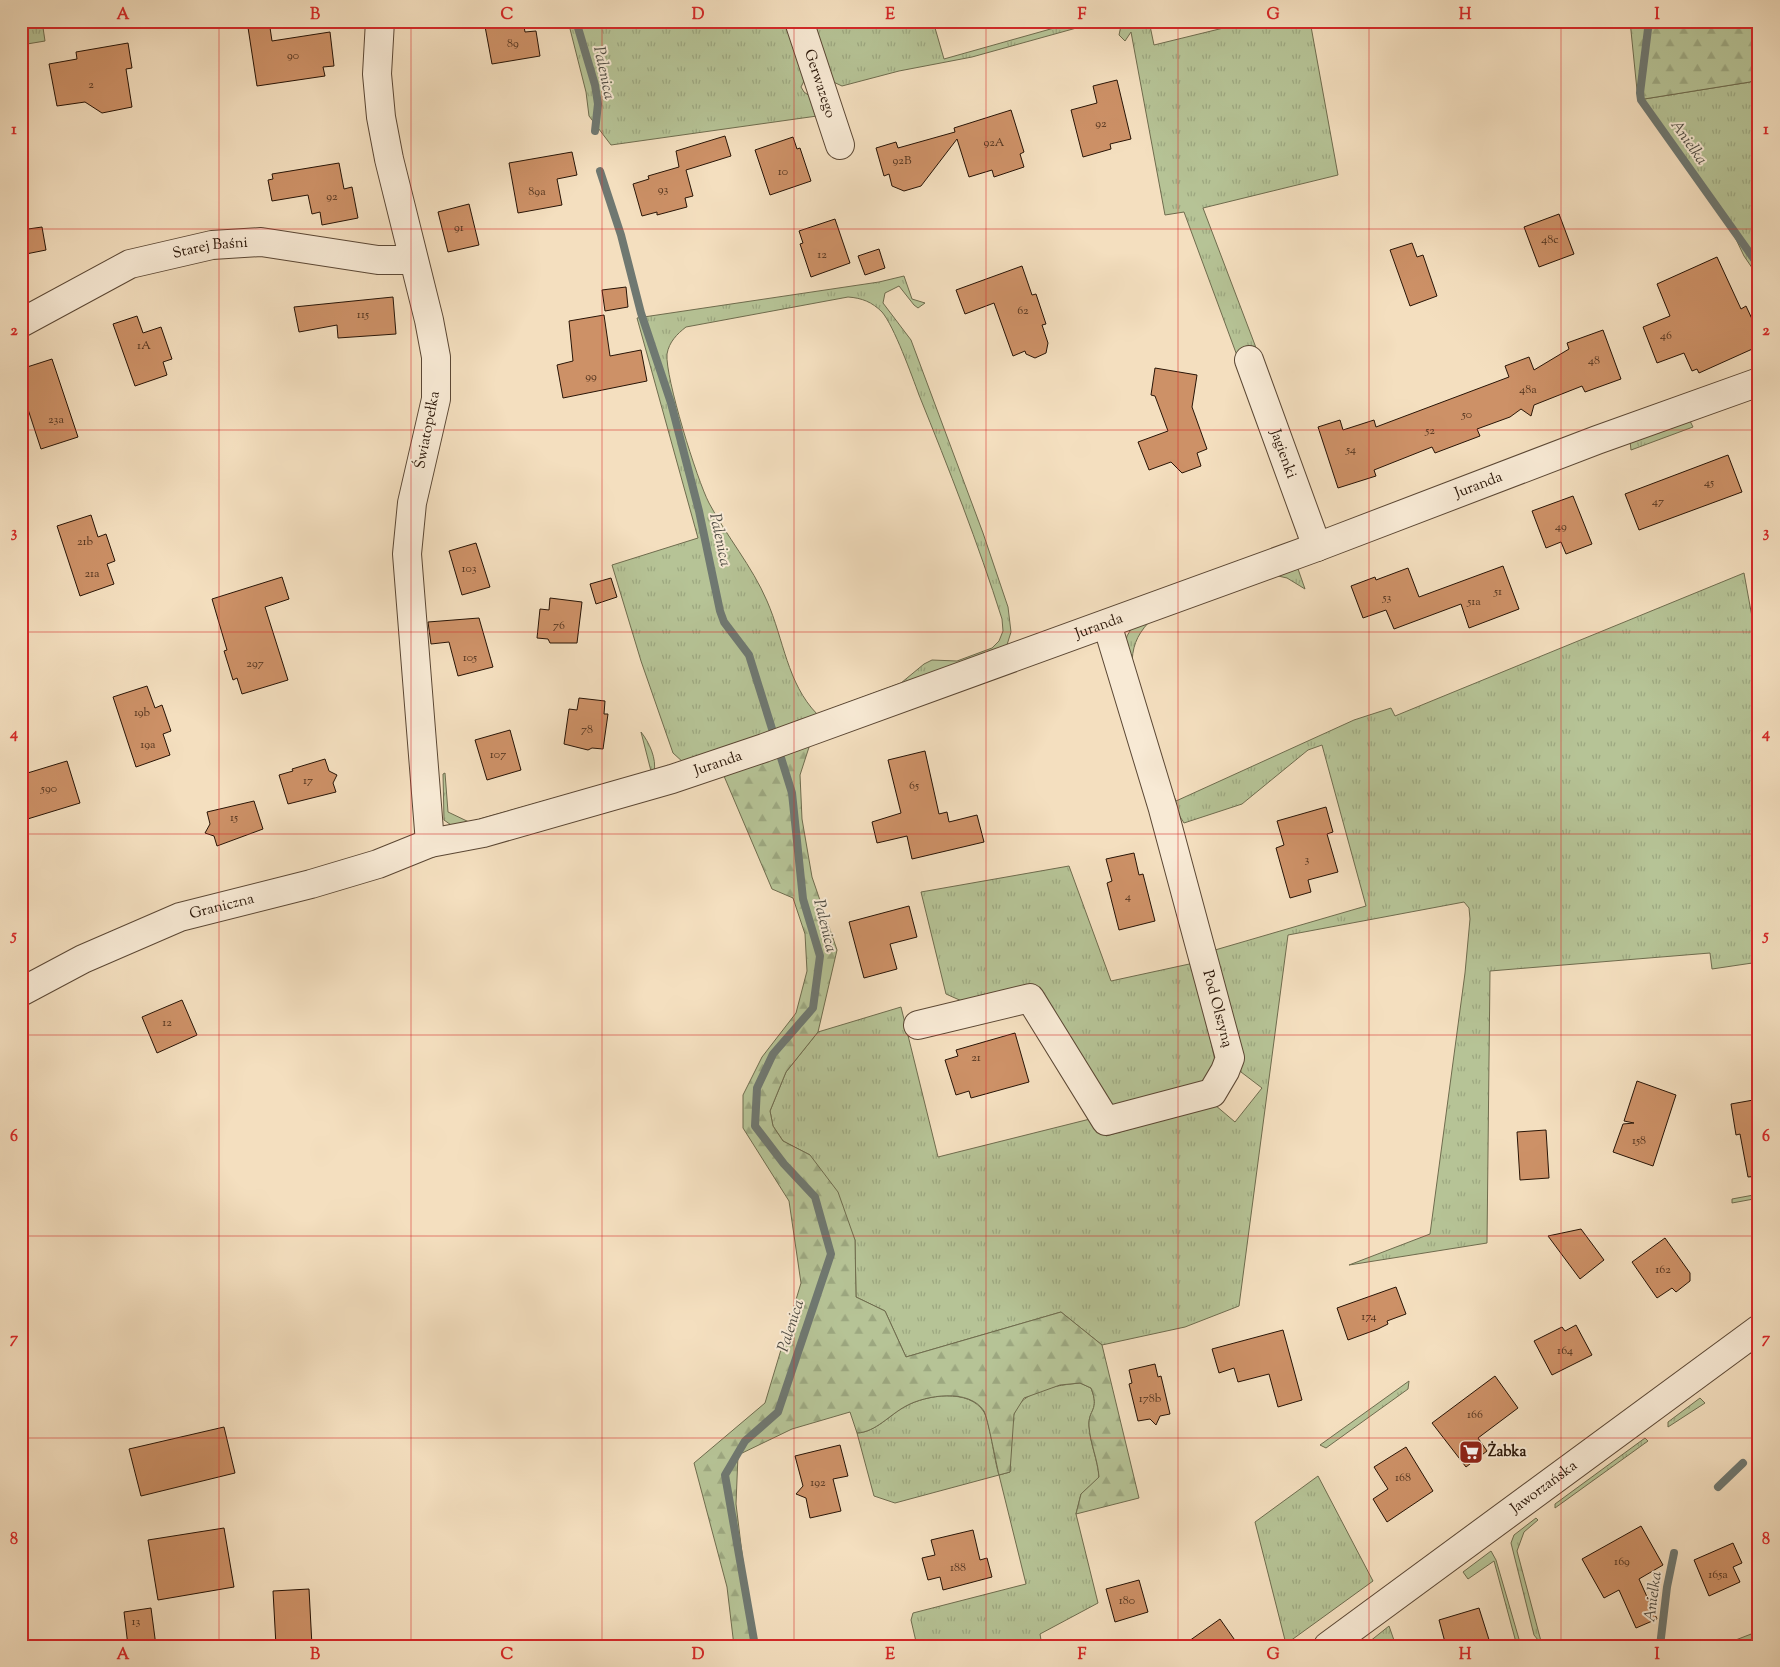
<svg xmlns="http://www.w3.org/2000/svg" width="1780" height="1667" viewBox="0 0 1780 1667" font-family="'Sorts Mill Goudy',serif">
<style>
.grass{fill:url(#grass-tufts);stroke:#6f6c4e;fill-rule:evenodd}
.forest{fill:url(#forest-firs);stroke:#6f6c4e}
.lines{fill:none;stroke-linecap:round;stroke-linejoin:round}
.stream{stroke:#6f7871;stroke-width:8}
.building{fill:#cd9167;stroke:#281406}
.minor-casing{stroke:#5b4734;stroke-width:30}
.minor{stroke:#f8ead5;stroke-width:28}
.grid{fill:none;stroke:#d62828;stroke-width:1;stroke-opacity:0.55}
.labels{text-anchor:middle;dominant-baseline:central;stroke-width:4;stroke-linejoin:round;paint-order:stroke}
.number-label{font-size:12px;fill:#51331e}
.street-label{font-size:15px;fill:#281406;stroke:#f8ead5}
.poi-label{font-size:15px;font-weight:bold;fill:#281406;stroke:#f8ead5;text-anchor:start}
.water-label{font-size:16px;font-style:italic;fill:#514e45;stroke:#f8ead5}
.neatline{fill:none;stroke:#d62828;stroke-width:2}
.grid-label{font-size:16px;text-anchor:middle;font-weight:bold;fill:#d62828}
</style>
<defs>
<pattern id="grass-tufts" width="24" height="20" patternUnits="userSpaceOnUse" patternTransform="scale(1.25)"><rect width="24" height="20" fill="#b6c396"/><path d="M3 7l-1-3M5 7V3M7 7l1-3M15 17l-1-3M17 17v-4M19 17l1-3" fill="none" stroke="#9ca780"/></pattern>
<pattern id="forest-firs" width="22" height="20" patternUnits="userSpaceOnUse" patternTransform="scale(1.25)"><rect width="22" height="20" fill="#b6c396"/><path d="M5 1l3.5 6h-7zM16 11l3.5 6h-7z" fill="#9ca780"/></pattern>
</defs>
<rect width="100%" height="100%" fill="#f4dfbf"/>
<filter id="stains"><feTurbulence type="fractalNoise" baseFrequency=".004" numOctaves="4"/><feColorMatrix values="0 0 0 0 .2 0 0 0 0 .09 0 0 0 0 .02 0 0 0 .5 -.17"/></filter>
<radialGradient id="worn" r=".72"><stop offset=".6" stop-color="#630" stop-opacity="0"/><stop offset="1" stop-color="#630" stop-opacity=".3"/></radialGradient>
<!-- grass -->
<g class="grass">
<polygon points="21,21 42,21 45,41 21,45"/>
<polygon points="568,21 792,21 806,77 801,87 804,92 811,97 817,116 611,145 589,116 586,92"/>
<polygon points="805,21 933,21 944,59 1079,21 1092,21 1080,27 972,57 899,71 842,86 827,79"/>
<polygon points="1122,21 1149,21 1154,45 1252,21 1310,21 1338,175 1203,208 1258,353 1239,361 1184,212 1165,215 1131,32 1125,41 1119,35"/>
<polygon points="1759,77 1759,248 1753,252 1759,259 1759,278 1744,256 1732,231 1638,100 1750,82"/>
<path d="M 904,276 L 912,299 L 925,303 L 918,308 L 914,305 L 899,286 L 885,293 L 883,303 L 911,340 L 983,533 L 1008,607 L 1011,632 L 1006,648 L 684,763 L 673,753 L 641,661 L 612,565 L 698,538 L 637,318 L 879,282 ZM 848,297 C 862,298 872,302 882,312 C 894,326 912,376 919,395 C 949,469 978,543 1002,619 L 1003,631 L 999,641 L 992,648 L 957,661 L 932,660 L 924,664 L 901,683 L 817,714 C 787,683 784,640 767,601 C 752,566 727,537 709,503 C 697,480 665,377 667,354 C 669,342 677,334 686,327 Z"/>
<polygon points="1688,417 1693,427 1631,450 1630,441"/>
<polygon points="1297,566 1305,589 1287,578 1265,573"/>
<path d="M 1744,573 L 1759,655 L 1759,962 L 1712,969 L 1710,953 L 1490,971 L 1487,1243 L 1349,1265 L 1430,1234 L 1465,973 L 1470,919 L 1469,908 L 1464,902 L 1288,935 L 1239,1306 L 1185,1327 L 1102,1345 L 1061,1312 L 906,1357 L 885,1311 L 856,1297 L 855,1240 L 810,1155 L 783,1141 L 773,1126 L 770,1111 L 786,1072 L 818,1032 L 901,1007 L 938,1157 L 1094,1118 L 1106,1136 L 1215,1105 L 1235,1122 L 1262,1088 L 1241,1072 L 1215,950 L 1366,906 L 1322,745 L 1308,750 L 1242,804 L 1184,823 L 1172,804 L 1124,649 L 1127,636 L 1134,624 L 1149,622 C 1136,636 1132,648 1132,666 L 1163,771 L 1176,801 L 1354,720 L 1391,708 L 1395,716 Z"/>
<path d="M 641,732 C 649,742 657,759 654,772 L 649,776 L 497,823 L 462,828 L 454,827 L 444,820 L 443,774 L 445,773 L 448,812 L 469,822 L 651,771 Z"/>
<polygon points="1069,866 1111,981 1194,963 1217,1070 1206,1087 1111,1107 1046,998 964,1002 946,994 921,892"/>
<polygon points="1759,1194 1759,1198 1732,1203 1732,1199"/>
<polygon points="1409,1381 1408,1389 1326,1448 1320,1445"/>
<path d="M 1080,1383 L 1091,1388 C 1100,1411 1088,1409 1089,1426 C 1090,1444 1098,1460 1099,1478 L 1081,1494 L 1076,1514 L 1098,1603 L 1040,1634 L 1042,1646 L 917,1646 L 911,1620 L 913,1613 L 1026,1584 L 999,1475 L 895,1503 L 874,1496 L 857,1433 C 876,1432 889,1415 906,1406 C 926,1395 969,1388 984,1412 C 990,1422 994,1460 999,1475 L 1010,1472 C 1011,1456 1009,1429 1014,1414 C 1021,1390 1058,1385 1080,1383 Z"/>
<polygon points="1700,1398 1705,1403 1668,1427 1668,1422"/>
<polygon points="1645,1438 1648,1441 1555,1508 1555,1504"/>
<polygon points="1318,1476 1373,1581 1286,1644 1255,1522"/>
<polygon points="1536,1518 1538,1520 1524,1532 1517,1551 1542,1645 1534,1635 1511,1543 1514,1535"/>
<polygon points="1491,1551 1496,1560 1521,1646 1517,1646 1494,1561 1468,1579 1463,1572"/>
<polygon points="1389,1626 1396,1646 1364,1646"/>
<polygon points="1759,1631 1759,1646 1720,1646"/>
</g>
<!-- forest -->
<g class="forest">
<polygon points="1630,21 1759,21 1759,77 1750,82 1638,100"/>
<path d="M 812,738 L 800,775 L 802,819 L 812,877 L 837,950 L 818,1032 L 786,1072 L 770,1111 L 773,1126 L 783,1141 L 810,1155 L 838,1192 L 855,1240 L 856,1297 L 885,1311 L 906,1357 L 1061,1312 L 1102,1345 L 1139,1498 L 1076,1514 L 1081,1494 L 1099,1477 C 1098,1460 1090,1443 1089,1426 C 1088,1409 1100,1411 1091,1388 L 1080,1383 L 1060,1385 L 1024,1398 L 1014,1414 L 1010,1472 L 999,1475 C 996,1463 988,1419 984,1411 C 969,1388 926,1395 906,1406 C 889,1415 876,1432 857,1433 L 850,1412 L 792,1429 L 738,1455 L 736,1504 L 746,1586 L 758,1646 L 734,1646 L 727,1587 L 694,1463 L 765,1403 L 801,1283 L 789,1201 L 743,1128 L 743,1095 L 762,1057 L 796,1013 L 807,971 L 805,934 L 793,898 L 772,889 L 721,769 Z"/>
</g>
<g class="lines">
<!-- stream -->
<g class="stream">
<polyline points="576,21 595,85 598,104 595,131"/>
<polyline points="1649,21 1640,93 1641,100 1759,266"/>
<polyline points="600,171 621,235 641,313 671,403 699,511 720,611 724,622 749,655 792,793 803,899 820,956 813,1008 773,1054 757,1088 755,1126 784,1164 815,1197 831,1254 778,1412 745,1441 725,1475 755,1646"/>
<polyline points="1718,1487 1743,1463"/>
<polyline points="1660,1646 1667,1587 1674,1553"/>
</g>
</g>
<!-- building -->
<g class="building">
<polygon points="247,21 269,21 272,41 330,32 334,66 323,67 325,76 257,86"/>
<polygon points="484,21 523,21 525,32 536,31 540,56 492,64"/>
<polygon points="128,43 132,68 126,69 132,107 102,113 85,102 57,106 49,64 77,59 76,52"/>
<polygon points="1117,80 1131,139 1110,144 1111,149 1083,157 1071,110 1097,103 1093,86"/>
<polygon points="1011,110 1024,152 1020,154 1024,167 994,177 992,170 969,177 957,139 921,186 904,191 892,186 889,174 884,176 876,148 896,142 898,148 955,132 954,128"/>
<polygon points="725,136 731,156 686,170 693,196 685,198 687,207 657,215 657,212 642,216 633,184 649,179 648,176 679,167 676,151"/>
<polygon points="793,137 797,149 800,148 811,181 770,195 755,150"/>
<polygon points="572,152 577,175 557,179 562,205 518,213 509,163"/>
<polygon points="339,163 344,189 352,187 358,218 322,225 320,212 312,214 308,195 272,201 268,180 273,179 272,174"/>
<polygon points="469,204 479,245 448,252 438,212"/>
<polygon points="1559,214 1574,254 1539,267 1524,227"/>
<polygon points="835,219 850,263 811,277 800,244 803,243 799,231"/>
<polygon points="42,227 46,250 21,255 21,230"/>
<polygon points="1412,243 1417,257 1423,255 1437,296 1410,306 1390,250"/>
<polygon points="879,249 885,268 865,275 858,256"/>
<polygon points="1717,257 1741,309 1746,306 1759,334 1759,346 1699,373 1697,369 1692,371 1684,353 1657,363 1643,327 1670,316 1657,284"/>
<polygon points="1022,266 1032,295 1036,294 1046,324 1042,325 1048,343 1046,353 1035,358 1026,354 1025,351 1013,356 994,303 965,314 956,290"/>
<polygon points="626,287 628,307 605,311 602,290"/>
<polygon points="393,297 396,334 338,338 337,325 299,332 294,307"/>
<polygon points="604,315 610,356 641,350 647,381 563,398 557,365 573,361 569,321"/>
<polygon points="137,316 143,333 161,327 172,359 163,362 167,375 135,386 113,324"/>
<polygon points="1603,330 1621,379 1585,392 1582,386 1534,405 1531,416 1521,409 1510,417 1477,429 1480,436 1435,453 1432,447 1374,470 1376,476 1338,488 1318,427 1340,420 1343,430 1374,420 1376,427 1509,377 1505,366 1529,357 1534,370 1569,349 1567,343"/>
<polygon points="52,359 78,437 41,449 21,388 21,369"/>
<polygon points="1155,368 1197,375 1192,407 1207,449 1197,453 1201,466 1182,473 1171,462 1149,470 1138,442 1168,431 1155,396 1151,395"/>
<polygon points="1728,455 1742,492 1639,530 1625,494"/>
<polygon points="1573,496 1592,544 1566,554 1561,542 1546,548 1532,511"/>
<polygon points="91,515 98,537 106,534 115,561 107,564 114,584 80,596 57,526"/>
<polygon points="476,543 490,587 462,595 449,551"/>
<polygon points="1503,566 1519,609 1469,628 1461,604 1394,629 1386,610 1363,618 1351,586 1375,577 1376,580 1408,568 1419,597"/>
<polygon points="282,577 289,599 265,607 288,680 242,694 237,678 233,680 224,651 227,650 212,599"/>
<polygon points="611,578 617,597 596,604 590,584"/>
<polygon points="550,598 582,602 577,643 550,643 548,639 537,638 540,609 549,610"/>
<polygon points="479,618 493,667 458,676 449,642 431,644 428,622"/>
<polygon points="147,686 155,708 162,705 171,731 163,734 170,755 136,767 113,697"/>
<polygon points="579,698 605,701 604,714 608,714 603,749 592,748 588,750 564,744 569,709 577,710"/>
<polygon points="510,730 521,770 487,780 475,740"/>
<polygon points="925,751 939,814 947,812 949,822 977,815 984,842 912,859 907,836 877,843 872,822 901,813 888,760"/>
<polygon points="325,759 329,771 337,775 333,783 336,792 288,804 279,775 293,771 292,769"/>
<polygon points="67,761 80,803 21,821 21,775"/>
<polygon points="254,801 263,829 217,846 214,836 205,833 210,824 207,812"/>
<polygon points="1326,807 1333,832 1327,834 1338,872 1308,880 1311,892 1290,898 1276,848 1284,845 1277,821"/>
<polygon points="1134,853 1139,875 1143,874 1155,921 1119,930 1107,883 1112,881 1106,859"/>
<polygon points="909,906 917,937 890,944 897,969 864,978 849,922"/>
<polygon points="182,1000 197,1035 157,1053 142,1017"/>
<polygon points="1015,1033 1029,1082 971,1098 969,1091 956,1095 945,1060 958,1056 956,1050"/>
<polygon points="1637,1081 1676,1095 1653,1166 1613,1152 1623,1124 1634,1123 1624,1121"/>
<polygon points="1759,1099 1759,1176 1748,1177 1740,1134 1736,1135 1731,1104"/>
<polygon points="1546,1130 1549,1178 1520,1180 1517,1132"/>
<polygon points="1581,1229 1604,1260 1580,1279 1548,1236"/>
<polygon points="1665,1238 1690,1273 1690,1281 1676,1292 1672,1288 1657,1298 1632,1262"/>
<polygon points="1396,1287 1406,1314 1387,1321 1388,1324 1378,1329 1348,1340 1337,1308"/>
<polygon points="1576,1325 1592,1355 1552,1375 1534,1341 1562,1327 1565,1331"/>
<polygon points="1283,1330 1302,1400 1278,1407 1269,1374 1238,1382 1234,1368 1219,1373 1212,1349"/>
<polygon points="1155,1364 1158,1377 1161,1376 1170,1414 1160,1416 1156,1425 1150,1419 1138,1421 1129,1384 1132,1383 1129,1370"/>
<polygon points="1495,1376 1518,1408 1478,1438 1487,1451 1466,1467 1432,1423"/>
<polygon points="224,1427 235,1473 141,1496 129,1449"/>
<polygon points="840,1445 848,1476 833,1479 841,1511 810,1518 806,1498 796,1494 803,1486 795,1456"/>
<polygon points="1406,1447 1433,1491 1387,1522 1373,1499 1388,1489 1374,1467"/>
<polygon points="1641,1526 1663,1565 1639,1579 1657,1619 1636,1628 1619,1590 1604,1598 1582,1559"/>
<polygon points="224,1528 234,1587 158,1600 148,1540"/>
<polygon points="973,1530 980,1560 987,1558 992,1577 943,1590 940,1577 928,1580 922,1558 935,1555 931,1540"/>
<polygon points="1733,1543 1742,1563 1733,1567 1740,1582 1709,1596 1694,1560"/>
<polygon points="1139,1580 1148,1612 1115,1622 1106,1589"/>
<polygon points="309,1589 312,1646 276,1646 273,1591"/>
<polygon points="151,1608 156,1646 128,1646 124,1612"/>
<polygon points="1479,1608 1491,1646 1446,1646 1439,1620"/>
<polygon points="1220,1619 1239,1646 1182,1646"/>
</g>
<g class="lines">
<!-- minor casing -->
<g class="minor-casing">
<g id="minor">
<polyline points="380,21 377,74 381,117 389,159 429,320 436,357 436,399 412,503 407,554 430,843"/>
<path id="s1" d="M 799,21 L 840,145"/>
<path id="s2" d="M 21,323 L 130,264 L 212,245 L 261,242 L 378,260 L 413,260"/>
<path id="s3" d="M 1249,360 L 1317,547"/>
<path id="s4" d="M 21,992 L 83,959 L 180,917 L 311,884 L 378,864 L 430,843 L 483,833 L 672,779 L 764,748 L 1317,547 L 1597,440 L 1759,382"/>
<polyline points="918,1025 1030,998 1106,1121 1212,1093 1225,1071 1230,1058 1163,809 1107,624"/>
<path id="s5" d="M 1328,1646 L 1759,1329"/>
</g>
</g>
<!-- minor -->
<use href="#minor" class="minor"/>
</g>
<!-- grid -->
<path class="grid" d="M 219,21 L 219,1646M 411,21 L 411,1646M 602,21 L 602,1646M 794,21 L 794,1646M 986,21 L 986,1646M 1178,21 L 1178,1646M 1369,21 L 1369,1646M 1561,21 L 1561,1646M 21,229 L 1759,229M 21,430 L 1759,430M 21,632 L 1759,632M 21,834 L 1759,834M 21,1035 L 1759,1035M 21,1236 L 1759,1236M 21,1438 L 1759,1438"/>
<!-- icons -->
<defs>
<g id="supermarket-square" transform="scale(1.25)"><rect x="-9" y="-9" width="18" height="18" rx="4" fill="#8f2418" stroke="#f8ead5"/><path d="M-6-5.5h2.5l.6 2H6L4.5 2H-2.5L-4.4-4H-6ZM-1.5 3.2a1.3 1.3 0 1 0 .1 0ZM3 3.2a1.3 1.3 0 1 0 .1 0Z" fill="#fff"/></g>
</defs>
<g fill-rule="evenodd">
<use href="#supermarket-square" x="1471" y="1452"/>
</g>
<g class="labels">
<!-- number labels -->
<g class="number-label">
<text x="513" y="44">89</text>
<text x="293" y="56">90</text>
<text x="91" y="85">2</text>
<text x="1101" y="124">92</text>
<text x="994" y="143">92A</text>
<text x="902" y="161">92B</text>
<text x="783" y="172">10</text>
<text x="663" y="190">93</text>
<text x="537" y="192">89a</text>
<text x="332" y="197">92</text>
<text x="459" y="228">91</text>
<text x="1550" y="240">48c</text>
<text x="822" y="255">12</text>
<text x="1023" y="311">62</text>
<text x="363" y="315">115</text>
<text x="1666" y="336">46</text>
<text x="144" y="346">1A</text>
<text x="1594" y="361">48</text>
<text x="591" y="377">99</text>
<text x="1528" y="390">48a</text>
<text x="1467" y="415">50</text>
<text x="56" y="420">23a</text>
<text x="1430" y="431">52</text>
<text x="1351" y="450">54</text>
<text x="1709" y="483">45</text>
<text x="1658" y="502">47</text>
<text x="1561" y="527">49</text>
<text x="85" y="542">21b</text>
<text x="469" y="569">103</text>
<text x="92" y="574">21a</text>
<text x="1498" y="592">51</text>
<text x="1387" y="598">53</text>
<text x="1474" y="602">51a</text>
<text x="559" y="626">76</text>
<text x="470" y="658">105</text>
<text x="255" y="664">297</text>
<text x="142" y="713">19b</text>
<text x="587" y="730">78</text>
<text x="148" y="745">19a</text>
<text x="498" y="755">107</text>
<text x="308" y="781">17</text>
<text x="914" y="786">65</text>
<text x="49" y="789">590</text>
<text x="234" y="818">15</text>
<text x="1307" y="860">3</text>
<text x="1128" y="897">4</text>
<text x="167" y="1023">12</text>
<text x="976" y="1058">21</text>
<text x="1639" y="1141">158</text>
<text x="1663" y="1270">162</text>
<text x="1369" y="1317">174</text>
<text x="1565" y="1351">164</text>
<text x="1150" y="1399">178b</text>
<text x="1475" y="1415">166</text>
<text x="1403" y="1478">168</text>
<text x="818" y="1483">192</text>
<text x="1622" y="1562">169</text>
<text x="958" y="1568">188</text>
<text x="1718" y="1575">165a</text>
<text x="1127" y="1601">180</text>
<text x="136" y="1622">13</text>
</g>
<!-- street labels -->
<g class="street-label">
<text stroke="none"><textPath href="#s1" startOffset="66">Gerwazego</textPath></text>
<text stroke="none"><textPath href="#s2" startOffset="206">Starej Baśni</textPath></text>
<text transform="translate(428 430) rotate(-79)">Światopełka</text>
<text stroke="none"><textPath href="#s3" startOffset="100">Jagienki</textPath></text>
<text stroke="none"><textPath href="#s4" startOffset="1546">Juranda</textPath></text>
<text stroke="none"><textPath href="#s4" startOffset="1141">Juranda</textPath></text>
<text stroke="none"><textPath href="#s4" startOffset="736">Juranda</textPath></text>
<text stroke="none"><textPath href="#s4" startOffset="219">Graniczna</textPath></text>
<text transform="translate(1217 1009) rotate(75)">Pod Olszyną</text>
<text stroke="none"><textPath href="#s5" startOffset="268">Jaworzańska</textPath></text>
</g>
<!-- poi labels -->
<g class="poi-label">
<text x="1488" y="1452">Żabka</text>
</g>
<!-- water labels -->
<g class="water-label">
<text transform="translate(603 73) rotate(78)">Palenica</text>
<text transform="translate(1688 143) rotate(55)">Anielka</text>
<text transform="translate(719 540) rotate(78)">Palenica</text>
<text transform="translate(824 926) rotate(76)">Palenica</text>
<text transform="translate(792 1326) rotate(-72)">Palenica</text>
<text transform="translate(1654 1597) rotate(-82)">Anielka</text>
</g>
</g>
<!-- margin -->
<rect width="1780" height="1667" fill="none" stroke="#f4dfbf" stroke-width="55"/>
<rect x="28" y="28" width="1724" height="1612" class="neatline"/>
<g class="grid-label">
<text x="123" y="19">A</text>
<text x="315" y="19">B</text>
<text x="507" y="19">C</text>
<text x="698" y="19">D</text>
<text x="890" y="19">E</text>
<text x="1082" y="19">F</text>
<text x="1273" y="19">G</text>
<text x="1465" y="19">H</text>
<text x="1657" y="19">I</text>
<text x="14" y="134">1</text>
<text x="1766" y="134">1</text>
<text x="14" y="335">2</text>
<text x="1766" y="335">2</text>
<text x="14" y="537">3</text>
<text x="1766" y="537">3</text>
<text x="14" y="738">4</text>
<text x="1766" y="738">4</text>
<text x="14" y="940">5</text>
<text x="1766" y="940">5</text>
<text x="14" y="1141">6</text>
<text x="1766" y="1141">6</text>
<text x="14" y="1343">7</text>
<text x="1766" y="1343">7</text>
<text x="14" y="1544">8</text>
<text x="1766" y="1544">8</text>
<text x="123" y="1659">A</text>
<text x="315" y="1659">B</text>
<text x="507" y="1659">C</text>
<text x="698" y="1659">D</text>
<text x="890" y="1659">E</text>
<text x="1082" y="1659">F</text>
<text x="1273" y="1659">G</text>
<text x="1465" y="1659">H</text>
<text x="1657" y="1659">I</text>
</g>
<rect width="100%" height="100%" filter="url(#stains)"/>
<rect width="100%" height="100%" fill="url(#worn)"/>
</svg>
